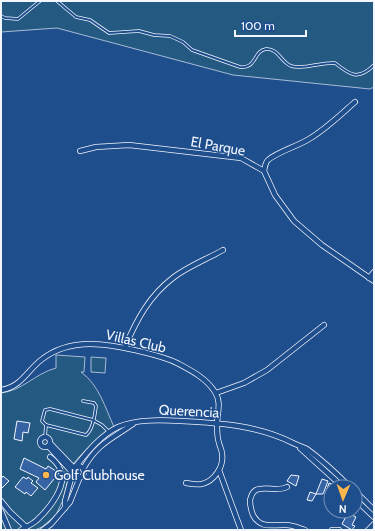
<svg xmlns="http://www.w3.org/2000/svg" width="375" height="531" viewBox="0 0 375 531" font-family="Cabin,sans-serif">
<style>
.green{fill:#245a82;stroke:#a8bbd7}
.building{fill:#3563a3;stroke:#f2f6ff}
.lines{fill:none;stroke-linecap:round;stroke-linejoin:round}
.service-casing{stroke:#f2f6ff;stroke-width:3.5}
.minor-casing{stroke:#f2f6ff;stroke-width:6}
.service{stroke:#1f4e8c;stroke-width:2}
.minor{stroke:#1f4e8c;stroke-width:4.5}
.poi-dot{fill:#ffb74d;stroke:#1f4e8c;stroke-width:1.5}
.labels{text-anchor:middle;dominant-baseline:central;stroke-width:3;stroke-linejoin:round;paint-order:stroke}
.street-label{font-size:14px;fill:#f2f6ff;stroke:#1f4e8c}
.poi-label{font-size:14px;fill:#f2f6ff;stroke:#1f4e8c;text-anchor:start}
</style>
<rect width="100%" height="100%" fill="#1f4e8c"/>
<!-- green -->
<g class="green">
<polygon points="1,1 374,1 374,87 370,89 233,75 57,28 1,32"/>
<path d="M 56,355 L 85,357 L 84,372 L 81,372 C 99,385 105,407 114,427 C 96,439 80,454 67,472 L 68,479 L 63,500 L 56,515 L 42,527 L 35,530 L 1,530 L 1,393 C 22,391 36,373 56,368 Z"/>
<polygon points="91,357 106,358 105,373 91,372"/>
</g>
<!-- building -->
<g class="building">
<polygon points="17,421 30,423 28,433 23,432 22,441 14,439"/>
<polygon points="24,458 46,469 48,466 59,473 45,490 36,482 39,478 20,469"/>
<polygon points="291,475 299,476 296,486 287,481"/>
<polygon points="3,476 9,481 1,489 1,479"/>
<polygon points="23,477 27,479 28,477 33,481 31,483 38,488 31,496 26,492 25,494 15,487"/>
<polygon points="322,479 328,481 323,494 316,494"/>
<polygon points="329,483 341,487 331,487 331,497 325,495"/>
<polygon points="310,492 316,494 312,501 307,500"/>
<polygon points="348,513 356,517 352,525 355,526 352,530 342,524"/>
</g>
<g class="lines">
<!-- service casing -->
<g class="service-casing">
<g id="service">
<path d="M 57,1 L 76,17 L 90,20 L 109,33 L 139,31 L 154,35 L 170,36 L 183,42 L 192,50 L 240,67 C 257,69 253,51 266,49 C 278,48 281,62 291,66 C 305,70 320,62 335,63 C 350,75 358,81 374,65"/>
<polyline points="1,16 5,18 18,19 40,1"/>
<path d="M 83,401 L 94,403 L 96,406 C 95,415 93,430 86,435 L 46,425 L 42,421 L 45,410 L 50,409 L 93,420 L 102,425 L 108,431"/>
<polyline points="45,437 46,425"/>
</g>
</g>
<!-- minor casing -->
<g class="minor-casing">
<g id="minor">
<polyline points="80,151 96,147 129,145 241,158 264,171 275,195 294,221 322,245 374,281"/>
<path d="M 264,171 C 265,167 265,163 268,160 C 279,151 296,147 309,139 C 326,129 340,115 355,102"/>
<polyline points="369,278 374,272"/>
<path d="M 125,347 C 137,319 149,296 174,277 C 189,266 207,259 223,250"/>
<path d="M 1,390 C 21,387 27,371 41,360 C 71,336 109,344 143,352 C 154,355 167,358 177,363 C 192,371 206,378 215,392 C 222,403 217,413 217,425 C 217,430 217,437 219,443 C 220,447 222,450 222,454 C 224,467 214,481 202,484 C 197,485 191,484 186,483"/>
<polyline points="216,393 244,383 267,370 324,325"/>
<circle cx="45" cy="442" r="5"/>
<polyline points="50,443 73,467"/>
<polyline points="48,446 71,471"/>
<polyline points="300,448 343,487"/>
<circle cx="78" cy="472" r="6"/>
<path d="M 76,466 C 88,451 101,435 118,427 C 136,419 162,420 181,421 C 220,423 257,425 293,443 C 297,445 303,447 307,449 C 322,460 337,474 350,487"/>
<path d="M 83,469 C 97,444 111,439 133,424"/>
<polyline points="219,470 241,530"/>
<path d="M 287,487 C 278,492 266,486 256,490 C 252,492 251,496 250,500 C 250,505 251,510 253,515 C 261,530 273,524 286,525 C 293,525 299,528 305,530"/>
<polyline points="355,491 374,510"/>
<polyline points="355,499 374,517"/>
<polyline points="1,501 10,512 26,527"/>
<polyline points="65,508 65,501 72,475"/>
<polyline points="1,511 9,530"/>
<path d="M 21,530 C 26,527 33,524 37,520 C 48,510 69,485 60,469 C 58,464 54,460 50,457"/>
<polyline points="43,530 51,524 70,502 80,477"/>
<polyline points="332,530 339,530"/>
<polyline points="368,530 374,524"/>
</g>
</g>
<!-- service -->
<use href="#service" class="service"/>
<!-- minor -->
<use href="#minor" class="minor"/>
</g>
<!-- markers -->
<circle class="poi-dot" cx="46" cy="475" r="4"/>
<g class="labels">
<!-- street labels -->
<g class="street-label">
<text transform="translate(218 146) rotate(10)">El Parque</text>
<text transform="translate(136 341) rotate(13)">Villas Club</text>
<text transform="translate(189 411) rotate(3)">Querencia</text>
</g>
<!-- poi labels -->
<g class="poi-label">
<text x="54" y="475">Golf Clubhouse</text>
</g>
</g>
<!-- border -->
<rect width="375" height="531" fill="none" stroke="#f2f6ff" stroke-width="4"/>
<!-- north arrow -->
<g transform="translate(343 499) rotate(182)"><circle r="19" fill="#1f4e8c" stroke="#7391ba"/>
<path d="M0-3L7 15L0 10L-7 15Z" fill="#ffb74d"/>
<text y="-6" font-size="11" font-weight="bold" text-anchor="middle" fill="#f2f6ff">N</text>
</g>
<!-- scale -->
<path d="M235 30v6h71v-6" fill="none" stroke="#f2f6ff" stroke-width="2"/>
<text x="241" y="30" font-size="12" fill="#f2f6ff" stroke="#1f4e8c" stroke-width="3" paint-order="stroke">100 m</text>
</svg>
